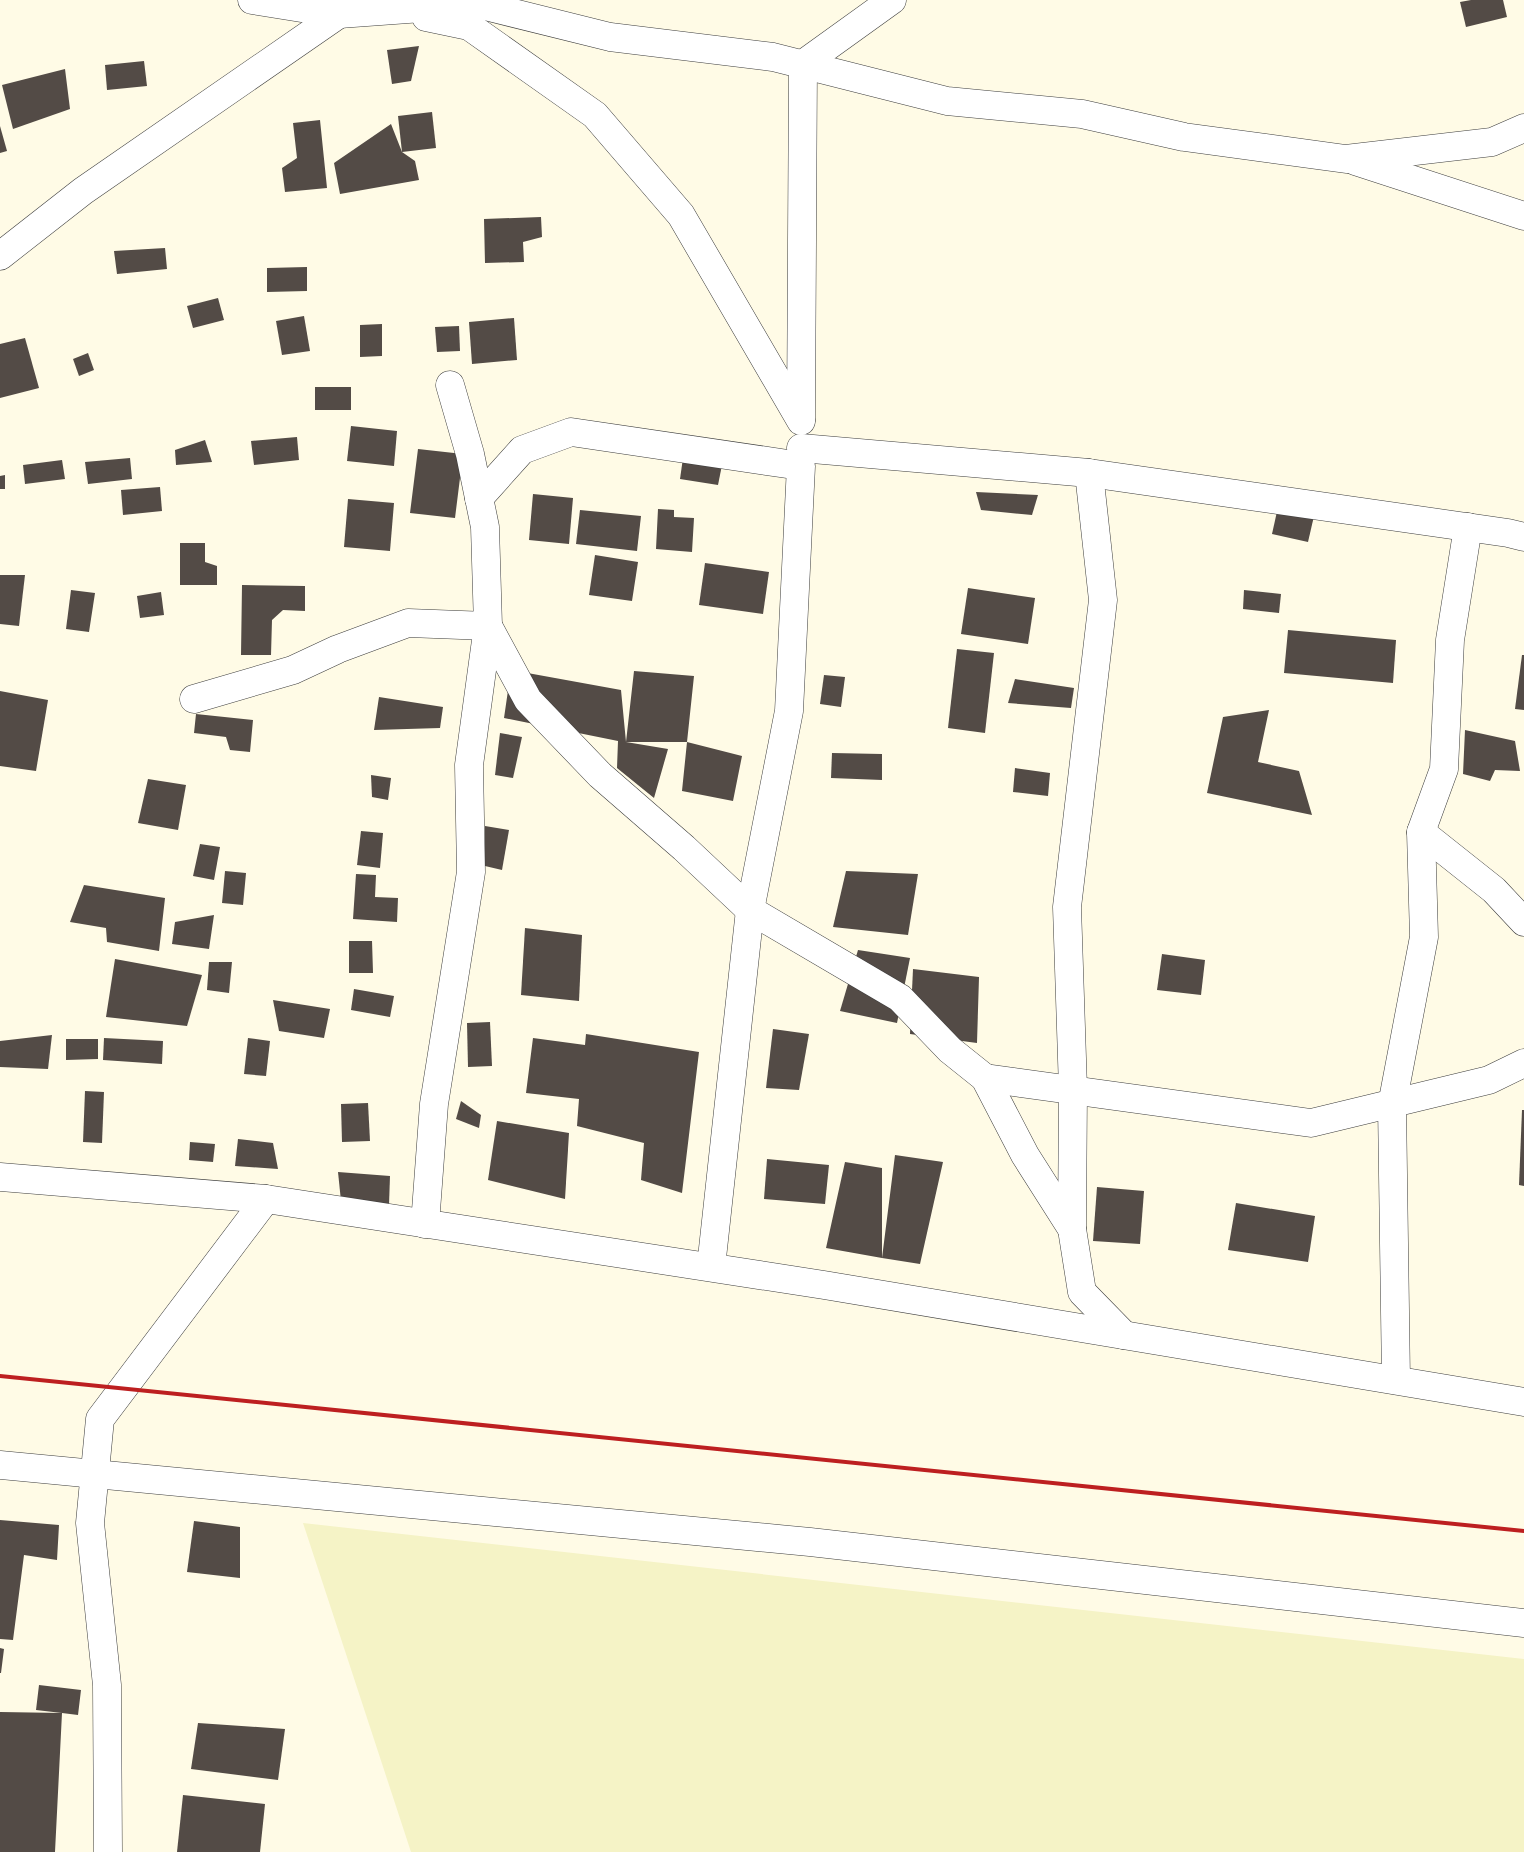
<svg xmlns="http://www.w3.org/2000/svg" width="1524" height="1852" viewBox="0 0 1524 1852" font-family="Bitter,serif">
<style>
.farmland{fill:#f5f3c6}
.building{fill:#534b46}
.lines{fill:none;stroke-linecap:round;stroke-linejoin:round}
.minor-casing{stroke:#3d3d3d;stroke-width:29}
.minor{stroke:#fff;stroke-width:28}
.rail{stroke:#bd1f20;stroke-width:4}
</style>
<rect width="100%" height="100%" fill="#fffbe6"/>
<!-- farmland -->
<polygon class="farmland" points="303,1523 1524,1659 1524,1852 411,1852"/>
<!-- building -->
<g class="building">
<polygon points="1471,0 1503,0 1507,17 1466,27 1460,2"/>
<polygon points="419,46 411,81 392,84 387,50"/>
<polygon points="144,61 147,86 107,90 105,65"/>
<polygon points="65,69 70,109 13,129 2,85"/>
<polygon points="432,112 436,148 402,152 398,116"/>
<polygon points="320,120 327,188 285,192 282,168 297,158 293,123"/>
<polygon points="391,124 402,152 415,161 419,180 340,194 334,163"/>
<polygon points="0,126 7,151 0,153"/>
<polygon points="541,217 542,237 523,242 524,262 485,263 484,219"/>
<polygon points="165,248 167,269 117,274 114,251"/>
<polygon points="307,267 307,291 267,292 267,268"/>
<polygon points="218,298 224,320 193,328 187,306"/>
<polygon points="304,316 310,351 282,355 276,321"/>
<polygon points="514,318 517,360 472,364 469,322"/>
<polygon points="382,324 382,356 360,357 360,325"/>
<polygon points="459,326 460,351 437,352 435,327"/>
<polygon points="25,338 39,388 0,398 0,344"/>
<polygon points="88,353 94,370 79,376 73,359"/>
<rect x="315" y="387" width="36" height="23"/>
<polygon points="351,426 397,431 394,466 347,461"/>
<polygon points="297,437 299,460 254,465 251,441"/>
<polygon points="205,440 212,462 176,465 175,450"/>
<polygon points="418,449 463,454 455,518 410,513"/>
<polygon points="130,458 132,479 88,484 85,462"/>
<polygon points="683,458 722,465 718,485 680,479"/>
<polygon points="62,460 65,479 25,484 23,465"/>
<polygon points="5,475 5,489 0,489 0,476"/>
<polygon points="160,487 162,511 123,515 121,490"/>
<polygon points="976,492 1038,495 1032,515 981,510"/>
<polygon points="533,494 573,498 569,544 529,540"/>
<polygon points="348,499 394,503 390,551 344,547"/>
<polygon points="1278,507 1314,516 1308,542 1272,534"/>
<polygon points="658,509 674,510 674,517 694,518 692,552 656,549"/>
<polygon points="580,510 641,516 637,551 576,544"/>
<polygon points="180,543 205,543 205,562 217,566 217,585 180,585"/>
<polygon points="595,555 638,562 632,601 589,595"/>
<polygon points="705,563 769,572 763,614 699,605"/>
<polygon points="0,575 25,575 19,626 0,624"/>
<polygon points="242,585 305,586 305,611 283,610 272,620 271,655 241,655"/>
<polygon points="968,588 1035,598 1028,644 961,634"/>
<polygon points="71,590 95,593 89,632 66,629"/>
<polygon points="1244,590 1281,594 1279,613 1243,609"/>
<polygon points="161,592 164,615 140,618 137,596"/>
<polygon points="1288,630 1396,640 1393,683 1284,673"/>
<polygon points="957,649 994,653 985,733 948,728"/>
<polygon points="1522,655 1524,655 1524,710 1515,709"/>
<polygon points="511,670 621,690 626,742 634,671 694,676 687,742 742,756 733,801 682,791 687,742 626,742 668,749 654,798 617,768 618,741 504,718"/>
<polygon points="824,675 845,677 841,707 820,704"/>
<polygon points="1015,679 1074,688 1071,708 1008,703"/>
<polygon points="0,691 48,700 36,771 0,766"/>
<polygon points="379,697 443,707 440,728 374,730"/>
<polygon points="1269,710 1258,762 1299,771 1312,815 1207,793 1223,717"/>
<polygon points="196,714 253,720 250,752 230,750 226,737 194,733"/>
<polygon points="1465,730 1515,741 1520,771 1495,770 1490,781 1463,774"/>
<polygon points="500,733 522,737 513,778 495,775"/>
<polygon points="832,753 882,754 882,780 831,778"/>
<polygon points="1015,768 1050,773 1048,796 1013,792"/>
<polygon points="371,775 391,778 388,800 372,797"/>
<polygon points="148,779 186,785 178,830 138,823"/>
<polygon points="485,826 509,830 502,870 485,866"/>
<polygon points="361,831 383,833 380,868 357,865"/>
<polygon points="200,844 220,847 214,880 193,876"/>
<polygon points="225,871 246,873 243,905 222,903"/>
<polygon points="846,871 918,874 908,935 833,927"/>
<polygon points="356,874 376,875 375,897 398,898 397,922 353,919"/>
<polygon points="84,885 165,898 159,951 107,942 106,928 70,922"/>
<polygon points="214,915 209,949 172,944 175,922"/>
<polygon points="525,928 582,935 579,1001 521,995"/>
<polygon points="349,941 372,941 373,973 349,973"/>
<polygon points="858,950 910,958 897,1023 840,1011"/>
<polygon points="1162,954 1205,960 1201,995 1157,990"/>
<polygon points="115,959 202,975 187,1026 106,1017"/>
<polygon points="209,962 232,962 229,993 207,990"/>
<polygon points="913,969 979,977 977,1043 910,1034"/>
<polygon points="354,989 394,996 390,1017 351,1010"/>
<polygon points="273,1000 330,1009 324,1038 279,1031"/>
<polygon points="490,1022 492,1066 468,1067 467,1023"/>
<polygon points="773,1029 809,1034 799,1090 766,1088"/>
<polygon points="586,1034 699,1052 682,1193 641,1180 644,1143 577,1126 579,1099 526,1093 533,1038 585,1045"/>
<polygon points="52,1035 48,1069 0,1067 0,1041"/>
<polygon points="104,1038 163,1041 162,1064 103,1060"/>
<polygon points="248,1038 270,1041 266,1076 244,1074"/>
<polygon points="66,1039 98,1039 98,1059 66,1060"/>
<polygon points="85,1091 104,1092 102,1143 83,1142"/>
<polygon points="461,1101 481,1115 479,1128 456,1119"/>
<polygon points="368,1103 370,1141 342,1142 341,1104"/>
<polygon points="1522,1110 1524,1110 1524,1186 1519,1185"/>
<polygon points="497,1121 569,1133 565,1199 488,1180"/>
<polygon points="238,1139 273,1143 278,1169 235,1166"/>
<polygon points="190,1142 215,1144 213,1162 189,1160"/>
<polygon points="895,1155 943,1162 920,1264 882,1258 826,1248 845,1162 882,1168 882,1258"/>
<polygon points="767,1159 829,1165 825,1204 764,1199"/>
<polygon points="338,1172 390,1176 389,1205 341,1201"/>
<polygon points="1097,1187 1144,1191 1140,1244 1093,1241"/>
<polygon points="1236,1203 1315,1216 1308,1262 1228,1250"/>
<polygon points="0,1520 59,1525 57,1560 24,1555 13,1640 0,1639"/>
<polygon points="194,1521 240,1527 240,1578 187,1572"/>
<polygon points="0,1648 4,1649 1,1673 0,1673"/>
<polygon points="39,1685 81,1690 78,1715 62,1713 55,1852 0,1852 0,1712 62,1713 36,1710"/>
<polygon points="198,1723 285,1729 278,1780 191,1769"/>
<polygon points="183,1795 265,1804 260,1852 177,1852"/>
</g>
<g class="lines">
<!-- minor casing -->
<g class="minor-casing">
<g id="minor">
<polyline points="252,0 339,14 477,4 610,37 773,57 947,101 1082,114 1184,137 1346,159 1492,142 1524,128"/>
<polyline points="426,17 469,26 595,115 681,215 801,421"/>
<polyline points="1355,161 1524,216"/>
<polyline points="0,256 83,191 339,14"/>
<polyline points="801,419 803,64 892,0"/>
<polyline points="801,448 1089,473 1508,533 1524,537"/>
<polyline points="479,498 522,450 571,432 801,466 789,711 750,910 711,1267"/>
<polyline points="194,699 293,670 338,649 408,623 488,626 528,700 600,775 684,848 750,910 900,998 950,1050 985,1078 1025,1155 1072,1229 1082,1292 1124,1335"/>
<polyline points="1421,832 1494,890 1524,922"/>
<polyline points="985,1078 1311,1123 1489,1080 1524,1063"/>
<polyline points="0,1177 266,1199 824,1285 1524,1402"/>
<polyline points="425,1224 434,1104 471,872 469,765 488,626 485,527 470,454 450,385"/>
<polyline points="1072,1229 1073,1089 1067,907 1103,600 1089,473"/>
<polyline points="1396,1380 1392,1105 1424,937 1421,832 1444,769 1450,640 1468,527"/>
<polyline points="0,1465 810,1542 1524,1623"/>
<polyline points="108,1852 107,1685 90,1523 100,1419 266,1199"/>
</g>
</g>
<!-- minor -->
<use href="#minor" class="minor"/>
<!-- rail -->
<polyline class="rail" points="0,1376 1524,1531"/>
</g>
</svg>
